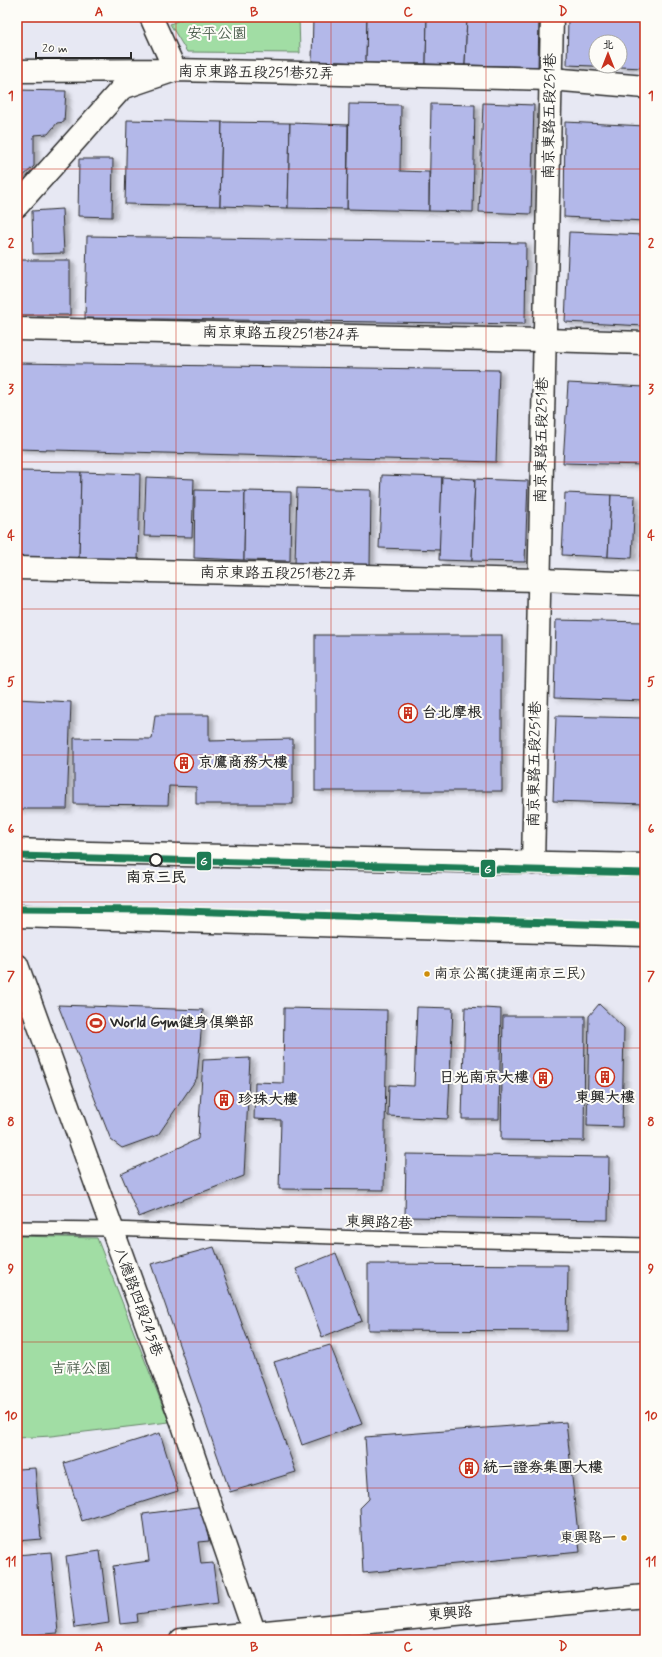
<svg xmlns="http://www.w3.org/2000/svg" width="662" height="1657" viewBox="0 0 662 1657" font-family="Mynerve,'LXGW WenKai TC',sans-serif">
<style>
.green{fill:#a1dda4;stroke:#668468}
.building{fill:#b3b8e9;stroke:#2b2b2b;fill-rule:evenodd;filter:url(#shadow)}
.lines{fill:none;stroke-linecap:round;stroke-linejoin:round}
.service-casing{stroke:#2b2b2b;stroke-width:16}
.minor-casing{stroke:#2b2b2b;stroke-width:25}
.secondary-casing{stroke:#2b2b2b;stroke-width:25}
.service{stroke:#fdfcf7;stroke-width:13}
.minor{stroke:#fdfcf7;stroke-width:22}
.secondary{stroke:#fdfcf7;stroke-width:22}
.metro-1-casing{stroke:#fdfcf7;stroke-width:10}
.metro-1{stroke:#1e7b54;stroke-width:7}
.grid{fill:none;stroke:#c8321e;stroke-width:1;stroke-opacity:0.55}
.stop-dot{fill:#fdfcf7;stroke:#2b2b2b;stroke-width:2}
.bus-dot{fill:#ce8d09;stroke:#fdfcf7;stroke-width:1.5}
.labels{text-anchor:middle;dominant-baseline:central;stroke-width:4;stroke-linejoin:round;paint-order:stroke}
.bus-label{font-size:14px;fill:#2b2b2b;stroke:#fdfcf7;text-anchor:start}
.park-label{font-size:15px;fill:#4e604f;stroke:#fdfcf7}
.street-label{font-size:15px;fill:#2b2b2b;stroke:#fdfcf7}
.poi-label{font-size:15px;font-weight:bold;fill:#2b2b2b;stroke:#fdfcf7;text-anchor:start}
.stop-label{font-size:15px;font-weight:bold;fill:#2b2b2b;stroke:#fdfcf7}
.line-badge{stroke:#fdfcf7;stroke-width:1.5}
.badge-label{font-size:11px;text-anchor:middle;font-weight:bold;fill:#fff}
.neatline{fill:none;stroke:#c8321e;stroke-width:1.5}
.grid-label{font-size:13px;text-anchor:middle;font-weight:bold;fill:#c8321e}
</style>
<defs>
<filter id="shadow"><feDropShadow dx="4.5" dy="2.5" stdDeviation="2" flood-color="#0004"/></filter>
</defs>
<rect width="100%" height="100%" fill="#e7e8f3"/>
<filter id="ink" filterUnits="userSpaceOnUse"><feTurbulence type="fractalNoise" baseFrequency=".025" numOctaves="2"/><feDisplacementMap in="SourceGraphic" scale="8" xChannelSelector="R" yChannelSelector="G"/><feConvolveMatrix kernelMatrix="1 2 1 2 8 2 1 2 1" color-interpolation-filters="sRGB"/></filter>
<g filter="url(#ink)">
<!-- green -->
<g class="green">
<polygon points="187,17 299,17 300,53 187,52 170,24"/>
<polygon points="17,1236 97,1238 169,1422 51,1436 17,1438"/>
</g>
<!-- building -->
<g class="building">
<polygon points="313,17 367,17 366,63 312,61"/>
<polygon points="367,17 427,17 426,64 366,63"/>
<polygon points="427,17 467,17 465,65 426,64"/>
<polygon points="467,17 539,17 538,67 465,65"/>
<path d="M 568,17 L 645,17 L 645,68 L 567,65 ZM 596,42 L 620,42 L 620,66 L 596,66 Z"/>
<polygon points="17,90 66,91 64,122 57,123 48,134 34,135 34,166 17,182"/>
<polygon points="483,103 534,105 531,214 479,212"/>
<polygon points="349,104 401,105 400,171 429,172 429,211 347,209"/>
<polygon points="431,104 475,105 473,212 429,211"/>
<polygon points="127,120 222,122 220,206 125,204"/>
<polygon points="222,122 290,123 288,208 220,206"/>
<polygon points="565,122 645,126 645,221 564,217"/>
<polygon points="290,123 348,125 347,209 288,208"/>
<polygon points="79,159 113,159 112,217 78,216"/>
<polygon points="62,209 64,253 33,254 32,211"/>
<polygon points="569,232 645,235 645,326 565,322"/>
<polygon points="87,236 526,243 525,324 85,318"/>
<rect x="17" y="260" width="53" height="55"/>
<polygon points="17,363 499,370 496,462 17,449"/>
<polygon points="568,383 645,387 645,465 563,463"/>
<polygon points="17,471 81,472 79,561 17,559"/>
<polygon points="81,472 140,474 138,562 79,561"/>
<polygon points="382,475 442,477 440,550 379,548"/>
<polygon points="146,477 194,479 192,537 144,536"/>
<polygon points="442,477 475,479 472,561 439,560"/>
<polygon points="475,479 528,481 525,562 472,561"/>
<polygon points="297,488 371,490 370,565 295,563"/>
<polygon points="644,488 645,488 645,562 641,562"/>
<polygon points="195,490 245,491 244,560 194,558"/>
<polygon points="245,491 291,492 290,561 244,560"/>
<polygon points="565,493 611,495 608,557 562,555"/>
<polygon points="611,495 635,496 632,558 608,557"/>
<polygon points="556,620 645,622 645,701 554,698"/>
<rect x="315" y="635" width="187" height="156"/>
<polygon points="17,699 71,702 67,809 17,809"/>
<polygon points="155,715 209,715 209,741 293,739 293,804 196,804 196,787 169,786 168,805 74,804 74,738 152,739"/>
<polygon points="556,716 645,718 645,804 553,801"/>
<polygon points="599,1004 624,1028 622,1127 587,1126 589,1016"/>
<polygon points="58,1005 203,1010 197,1078 158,1135 122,1148 111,1140"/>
<polygon points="417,1007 453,1008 448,1119 388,1116 389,1085 414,1086"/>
<polygon points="465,1007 501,1009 499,1119 462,1119"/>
<polygon points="284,1008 387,1010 384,1190 279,1189 281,1120 254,1119 255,1082 283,1083"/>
<polygon points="503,1016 585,1016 584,1141 501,1140"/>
<polygon points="250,1058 244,1176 139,1217 121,1174 198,1139 203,1060"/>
<polygon points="406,1154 609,1157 608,1220 405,1217"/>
<polygon points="214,1247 296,1472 230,1492 151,1264"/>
<polygon points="336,1253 362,1321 322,1337 296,1269"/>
<polygon points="368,1264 568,1265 567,1331 368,1330"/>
<polygon points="330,1345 362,1424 302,1445 274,1362"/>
<polygon points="566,1422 580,1552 363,1573 360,1508 369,1499 365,1437"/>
<polygon points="160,1433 178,1491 82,1521 64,1463"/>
<polygon points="35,1468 41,1539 17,1541 17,1469"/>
<polygon points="204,1506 209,1541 198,1542 201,1564 213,1563 218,1603 137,1614 138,1622 120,1624 113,1566 149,1561 143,1514"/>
<polygon points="100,1551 109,1623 75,1628 66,1556"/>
<polygon points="51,1552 58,1633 17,1636 17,1555"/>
</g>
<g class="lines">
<!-- service casing -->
<g class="service-casing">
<polyline id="service" points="17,1228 111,1229 362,1238 645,1245"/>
</g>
<!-- minor casing -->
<g class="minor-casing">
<g id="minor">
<polyline points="17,71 175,70 151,17"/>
<polyline points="17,206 122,88 175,70 551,79 645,87"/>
<polyline points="17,329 544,340 645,343"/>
<polyline points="17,568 539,580 645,584"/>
<polyline points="533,863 552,17"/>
<polyline points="17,965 183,1425 257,1640"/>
<polyline points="181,1640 645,1596"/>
</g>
</g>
<!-- secondary casing -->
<g class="secondary-casing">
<g id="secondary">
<polyline points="17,850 90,853 645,865"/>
<polyline points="17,916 645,935"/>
</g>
</g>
<!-- service -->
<use href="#service" class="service"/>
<!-- minor -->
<use href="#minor" class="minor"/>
<!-- secondary -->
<use href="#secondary" class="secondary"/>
<!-- metro-1 casing -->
<g class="metro-1-casing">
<g id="metro-1">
<polyline points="17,856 645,873"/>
<polyline points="17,909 153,910 645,926"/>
</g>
</g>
<!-- metro-1 -->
<use href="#metro-1" class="metro-1"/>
</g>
</g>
<!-- grid -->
<path class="grid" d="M 176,17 L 176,1640M 331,17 L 331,1640M 486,17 L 486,1640M 17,169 L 645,169M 17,315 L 645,315M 17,462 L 645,462M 17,609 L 645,609M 17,755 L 645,755M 17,902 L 645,902M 17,1048 L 645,1048M 17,1195 L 645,1195M 17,1342 L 645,1342M 17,1488 L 645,1488"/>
<!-- icons -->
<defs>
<g id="building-ring" transform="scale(1)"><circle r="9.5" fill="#fdfcf7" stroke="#c8321e" stroke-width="1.5"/><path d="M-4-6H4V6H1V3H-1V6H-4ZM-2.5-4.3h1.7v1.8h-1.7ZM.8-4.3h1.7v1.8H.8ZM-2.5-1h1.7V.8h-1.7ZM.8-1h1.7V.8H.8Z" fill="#c8321e"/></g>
<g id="stadium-ring" transform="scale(1)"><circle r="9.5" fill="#fdfcf7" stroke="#c8321e" stroke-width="1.5"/><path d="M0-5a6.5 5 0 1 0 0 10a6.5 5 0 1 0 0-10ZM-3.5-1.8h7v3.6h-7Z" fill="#c8321e"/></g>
</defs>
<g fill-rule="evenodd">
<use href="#building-ring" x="408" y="713"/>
<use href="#building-ring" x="184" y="763"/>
<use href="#stadium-ring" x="96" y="1023"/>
<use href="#building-ring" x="605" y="1077"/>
<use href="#building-ring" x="543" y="1078"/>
<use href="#building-ring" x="224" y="1100"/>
<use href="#building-ring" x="469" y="1468"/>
</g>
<!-- markers -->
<circle class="stop-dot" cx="156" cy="860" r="6"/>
<g class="bus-dot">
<circle cx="427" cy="974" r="3.5"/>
<circle cx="624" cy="1538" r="3.5"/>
</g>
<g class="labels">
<!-- bus labels -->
<g class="bus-label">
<text x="434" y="974">南京公寓(捷運南京三民)</text>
<text x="616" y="1538" text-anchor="end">東興路一</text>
</g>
<!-- park labels -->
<g class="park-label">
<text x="217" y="34">安平公園</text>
<text x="81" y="1369">吉祥公園</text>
</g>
<!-- street labels -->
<g class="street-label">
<text transform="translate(256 73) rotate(1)">南京東路五段251巷32弄</text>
<text transform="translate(550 116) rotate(-89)">南京東路五段251巷</text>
<text transform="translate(281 334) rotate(1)">南京東路五段251巷24弄</text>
<text transform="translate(542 440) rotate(-89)">南京東路五段251巷</text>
<text transform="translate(278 574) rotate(1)">南京東路五段251巷22弄</text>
<text transform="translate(535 764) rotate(-89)">南京東路五段251巷</text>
<text transform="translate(379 1223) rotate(2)">東興路2巷</text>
<text transform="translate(138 1302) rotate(70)">八德路四段245巷</text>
<text transform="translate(450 1614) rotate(-5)">東興路</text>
</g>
<!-- poi labels -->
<g class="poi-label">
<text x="422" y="713">台北摩根</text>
<text x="198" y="763">京鷹商務大樓</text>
<text x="110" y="1023">World Gym健身俱樂部</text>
<text x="529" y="1078" text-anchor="end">日光南京大樓</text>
<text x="605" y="1098" text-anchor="middle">東興大樓</text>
<text x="238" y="1100">珍珠大樓</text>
<text x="483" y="1468">統一證券集團大樓</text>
</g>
<!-- stop labels -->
<g class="stop-label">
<text x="156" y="878">南京三民</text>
</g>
</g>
<g class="line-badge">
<rect x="196" y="851" width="16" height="20" rx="4" fill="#1e7b54"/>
<rect x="480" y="859" width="16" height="19" rx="4" fill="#1e7b54"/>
</g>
<g class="badge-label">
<text x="204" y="865">G</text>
<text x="488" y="873">G</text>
</g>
<!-- margin -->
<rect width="662" height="1657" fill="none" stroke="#fdfcf7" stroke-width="44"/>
<!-- north arrow -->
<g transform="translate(608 54)"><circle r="19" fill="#fdfcf7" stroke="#a9a8a5"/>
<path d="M0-3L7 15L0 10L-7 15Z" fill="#c8321e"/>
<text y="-6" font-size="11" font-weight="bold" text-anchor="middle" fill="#2b2b2b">北</text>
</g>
<!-- scale -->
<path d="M36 52v6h95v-6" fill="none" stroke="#2b2b2b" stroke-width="2"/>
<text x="42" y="52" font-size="12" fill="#2b2b2b" stroke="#fdfcf7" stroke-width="3" paint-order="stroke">20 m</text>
<rect x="22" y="22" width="618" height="1613" class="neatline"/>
<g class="grid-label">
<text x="99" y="16">A</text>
<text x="254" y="16">B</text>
<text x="408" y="16">C</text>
<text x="563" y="16">D</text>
<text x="11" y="100">1</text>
<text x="651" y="100">1</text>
<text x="11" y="247">2</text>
<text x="651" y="247">2</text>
<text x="11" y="393">3</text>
<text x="651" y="393">3</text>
<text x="11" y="540">4</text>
<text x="651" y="540">4</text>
<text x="11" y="686">5</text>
<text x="651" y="686">5</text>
<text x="11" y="833">6</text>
<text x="651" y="833">6</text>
<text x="11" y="980">7</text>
<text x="651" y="980">7</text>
<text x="11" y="1126">8</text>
<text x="651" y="1126">8</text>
<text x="11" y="1273">9</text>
<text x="651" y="1273">9</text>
<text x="11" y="1420">10</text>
<text x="651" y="1420">10</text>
<text x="11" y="1566">11</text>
<text x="651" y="1566">11</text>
<text x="99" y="1651">A</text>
<text x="254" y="1651">B</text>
<text x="408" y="1651">C</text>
<text x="563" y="1651">D</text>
</g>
</svg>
